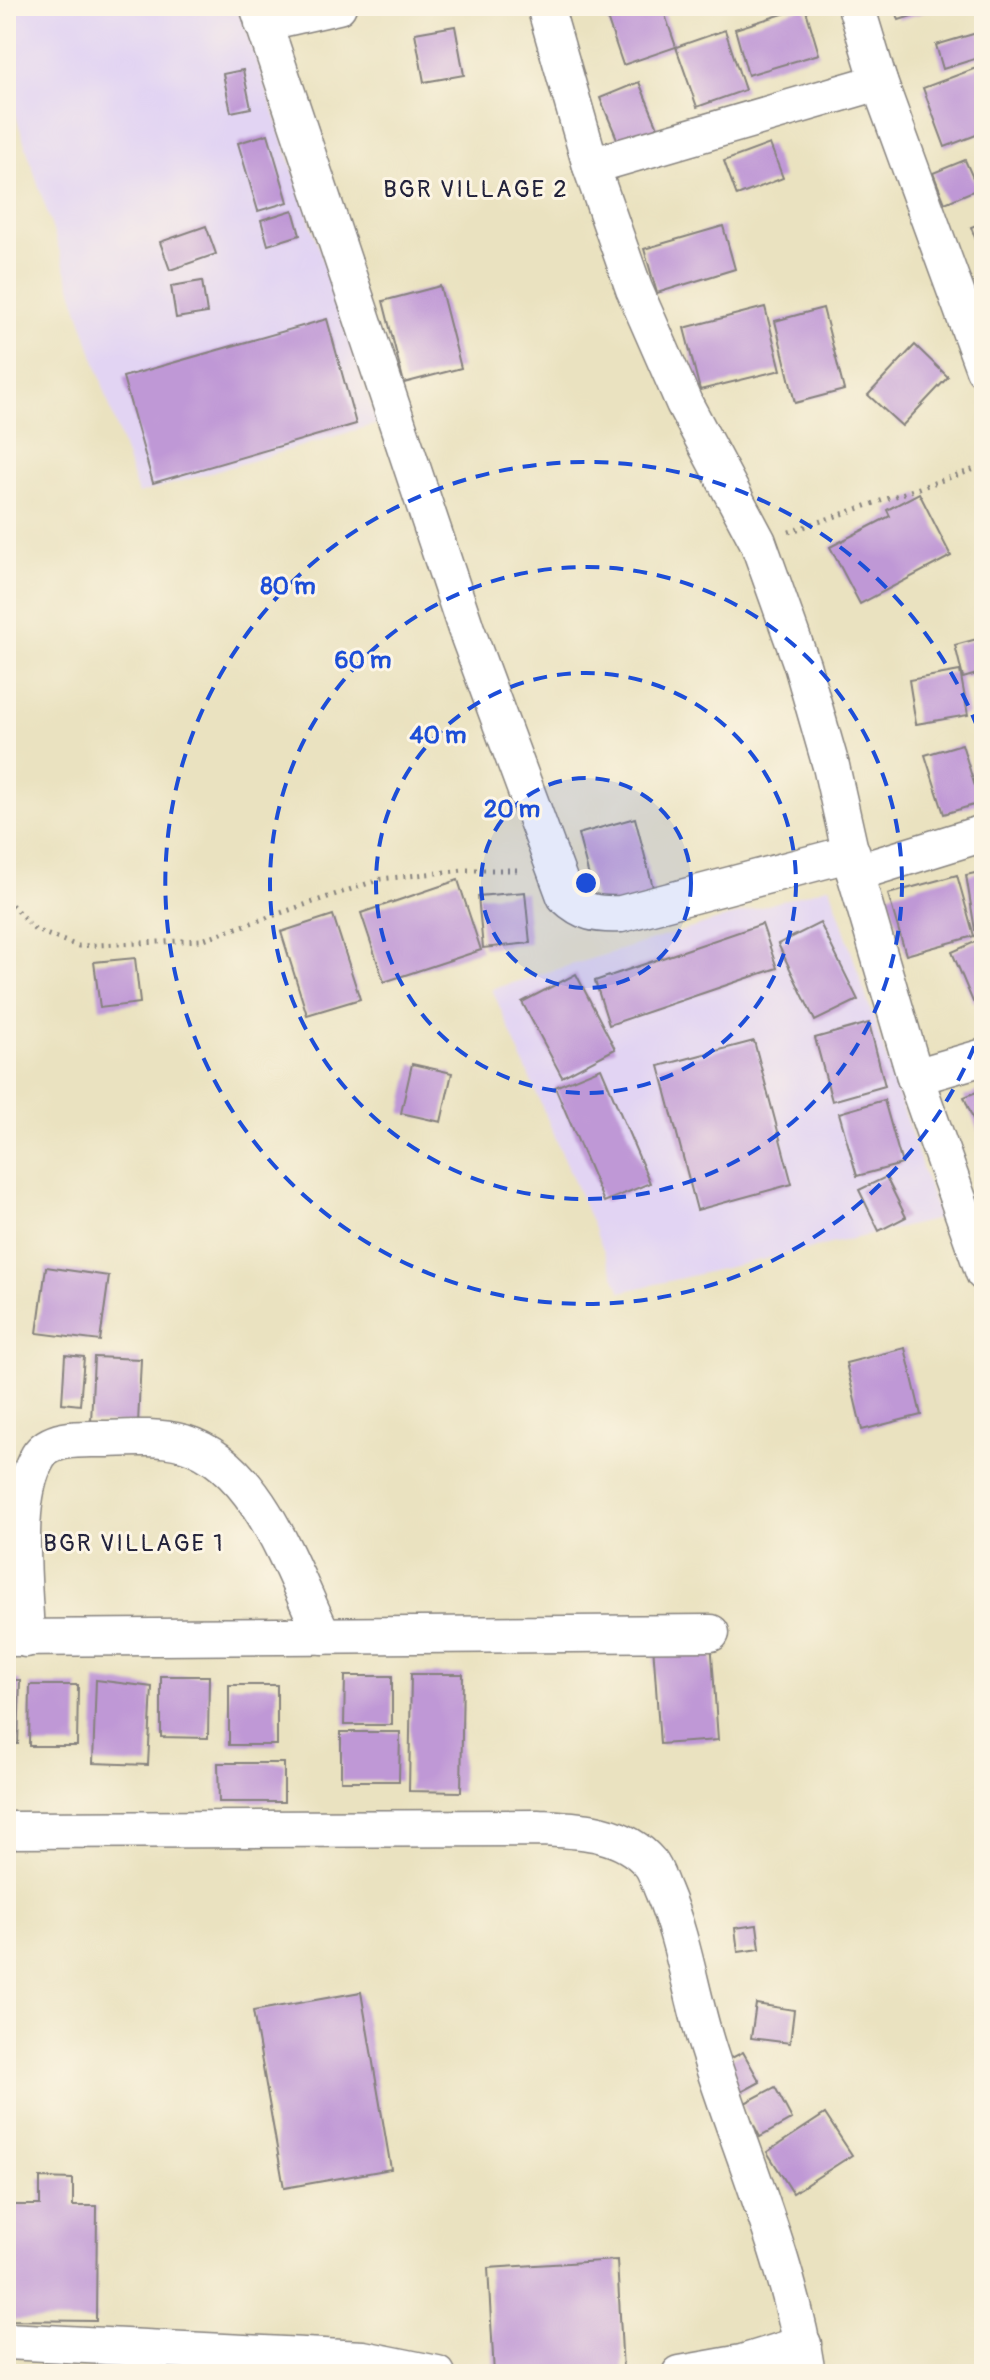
<svg xmlns="http://www.w3.org/2000/svg" width="990" height="2380" viewBox="0 0 990 2380" font-family="Pangolin,sans-serif">
<style>
.built{fill:#e2d4f3}
.building{fill:#bf98d6}
.lines{fill:none;stroke-linecap:round;stroke-linejoin:round}
.minor-casing{stroke:#86827e;stroke-width:39}
.path{stroke:#86827e;stroke-width:5;stroke-dasharray:2 6;stroke-linecap:butt}
.minor{stroke:#fff;stroke-width:36}
.ring{fill:none;stroke:#1d4ed8;stroke-width:4;stroke-dasharray:14 10}
.labels{text-anchor:middle;dominant-baseline:central;stroke-width:6;stroke-linejoin:round;paint-order:stroke}
.neighbourhood-label{font-size:24px;letter-spacing:2px;fill:#22223b;stroke:#fcf5e5}
.centre{fill:#1d4ed8;stroke:#fcf5e5;stroke-width:4}
.ring-label{font-size:24px;text-anchor:middle;font-weight:bold;fill:#1d4ed8;stroke:#fcf5e5;stroke-width:6;stroke-linejoin:round;paint-order:stroke}
</style>
<rect width="100%" height="100%" fill="#fcf5e5"/>
<filter id="ink" filterUnits="userSpaceOnUse"><feTurbulence type="fractalNoise" baseFrequency=".0125" numOctaves="2"/><feDisplacementMap in="SourceGraphic" scale="16" xChannelSelector="R" yChannelSelector="G"/><feConvolveMatrix kernelMatrix="1 2 1 2 8 2 1 2 1" color-interpolation-filters="sRGB"/></filter>
<filter id="wash" filterUnits="userSpaceOnUse"><feTurbulence type="fractalNoise" baseFrequency=".006" numOctaves="4" result="noise"/><feDisplacementMap in="SourceGraphic" scale="32" xChannelSelector="R" yChannelSelector="G"/><feGaussianBlur stdDeviation="1.8" result="paint"/><feColorMatrix in="noise" values="0 0 0 0 0 0 0 0 0 0 0 0 0 0 0 0 0 1.4 0 .05"/><feComposite in="paint" operator="in"/></filter>
<g filter="url(#wash)">
<rect width="100%" height="100%" fill="#eae2c0"/>
<!-- built -->
<g class="built">
<polygon points="6,6 239,6 377,424 138,494 6,85"/>
<polygon points="830,886 939,1219 621,1292 492,989"/>
</g>
<g id="blocks">
<!-- building -->
<g class="building">
<polygon points="603,6 662,6 676,47 623,65"/>
<polygon points="894,6 940,6 940,7 899,20"/>
<polygon points="805,7 819,54 748,75 735,29"/>
<polygon points="455,26 464,75 424,82 415,33"/>
<polygon points="725,30 745,90 697,107 676,47"/>
<polygon points="980,32 984,56 943,69 936,45"/>
<polygon points="984,65 984,132 945,147 923,88"/>
<polygon points="243,70 251,108 231,112 223,74"/>
<polygon points="639,82 659,130 620,146 600,98"/>
<polygon points="268,134 288,202 258,211 238,143"/>
<polygon points="770,144 783,178 737,196 724,161"/>
<polygon points="965,160 978,189 945,203 933,173"/>
<polygon points="293,210 300,235 268,245 261,220"/>
<polygon points="984,222 984,261 971,227"/>
<polygon points="206,226 216,254 170,270 160,242"/>
<polygon points="723,226 735,269 657,293 644,249"/>
<polygon points="202,281 207,313 176,318 171,286"/>
<polygon points="440,286 461,368 404,383 383,301"/>
<polygon points="765,307 781,370 700,390 684,328"/>
<polygon points="823,308 844,390 795,403 775,321"/>
<polygon points="327,319 356,424 153,483 123,377"/>
<polygon points="915,345 948,377 902,426 868,395"/>
<polygon points="919,493 951,556 860,604 830,547 890,516 887,510"/>
<polygon points="984,637 984,672 963,678 955,645"/>
<polygon points="960,671 968,715 916,724 909,680"/>
<polygon points="962,744 980,803 944,814 925,755"/>
<polygon points="635,818 655,895 598,911 578,834"/>
<polygon points="984,871 984,929 975,930 966,875"/>
<polygon points="957,875 974,936 906,955 888,894"/>
<polygon points="458,880 481,950 384,982 361,913"/>
<polygon points="525,892 530,943 483,948 478,896"/>
<polygon points="333,915 360,999 307,1015 281,932"/>
<polygon points="820,923 858,1000 815,1021 778,944"/>
<polygon points="762,924 777,968 609,1025 595,981"/>
<polygon points="977,941 984,959 984,997 973,1002 952,952"/>
<polygon points="135,958 140,1003 100,1008 94,962"/>
<polygon points="576,974 615,1049 562,1077 522,1002"/>
<polygon points="869,1023 885,1086 832,1101 815,1038"/>
<polygon points="754,1041 792,1184 697,1210 659,1066"/>
<polygon points="412,1064 452,1073 441,1122 401,1113"/>
<polygon points="601,1068 650,1183 604,1202 555,1087"/>
<polygon points="984,1089 984,1146 964,1097"/>
<polygon points="884,1100 902,1164 857,1176 839,1113"/>
<polygon points="886,1177 906,1217 879,1231 859,1190"/>
<polygon points="46,1267 109,1276 100,1341 37,1333"/>
<polygon points="905,1348 921,1415 862,1430 846,1363"/>
<polygon points="65,1355 84,1357 80,1405 62,1403"/>
<polygon points="94,1357 141,1359 138,1424 91,1422"/>
<polygon points="711,1640 718,1740 660,1744 653,1644"/>
<polygon points="411,1674 463,1674 461,1792 409,1791"/>
<polygon points="161,1676 209,1676 208,1738 161,1737"/>
<polygon points="345,1676 392,1676 392,1725 344,1725"/>
<polygon points="6,1680 20,1680 18,1744 6,1744"/>
<polygon points="96,1680 152,1687 148,1765 93,1763"/>
<polygon points="30,1685 78,1685 77,1746 29,1746"/>
<rect x="229" y="1685" width="48" height="60"/>
<polygon points="341,1732 400,1732 399,1781 341,1781"/>
<polygon points="218,1763 284,1763 284,1802 219,1802"/>
<polygon points="757,1925 760,1949 738,1952 735,1928"/>
<polygon points="361,1992 391,2169 284,2188 253,2011"/>
<polygon points="756,2004 794,2010 790,2043 751,2038"/>
<polygon points="743,2052 760,2082 736,2095 720,2064"/>
<polygon points="775,2087 792,2119 760,2137 743,2104"/>
<polygon points="825,2114 852,2155 793,2193 767,2152"/>
<polygon points="40,2178 73,2179 73,2206 97,2206 96,2321 6,2320 6,2205 40,2205"/>
<polygon points="617,2260 623,2371 494,2374 488,2268"/>
</g>
</g>
</g>
<g filter="url(#ink)">
<use href="#blocks" fill-opacity="0" stroke="#86827e" stroke-width="2"/>
<g class="lines">
<!-- minor casing -->
<g class="minor-casing">
<g id="minor">
<path d="M 258,6 L 466,629 L 565,896 C 583,913 596,915 621,914 L 852,853"/>
<polyline points="545,6 591,166 634,289 684,403 758,542 802,665 831,766 855,873 915,1077 984,1273"/>
<polyline points="856,6 879,82 984,369"/>
<polyline points="263,23 338,6"/>
<polyline points="591,166 879,82"/>
<polyline points="855,873 984,833"/>
<polyline points="915,1077 984,1057"/>
<polyline points="6,1638 711,1633"/>
<path d="M 26,1639 C 25,1589 12,1500 38,1457 C 50,1436 84,1439 105,1439 C 131,1438 158,1436 184,1443 C 259,1465 292,1572 323,1636"/>
<path d="M 6,1830 L 538,1828 C 578,1830 622,1830 650,1863 C 656,1870 659,1882 663,1891 C 684,1941 691,1996 708,2049 C 741,2153 791,2266 807,2374"/>
<polyline points="6,2341 363,2359 437,2374"/>
<polyline points="680,2374 742,2363 803,2344"/>
</g>
</g>
<!-- path -->
<g class="path">
<polyline points="789,532 984,466"/>
<polyline points="6,899 35,930 78,946 201,940 381,879 464,870 518,870"/>
</g>
<!-- minor -->
<use href="#minor" class="minor"/>
</g>
</g>
<!-- distance rings -->
<circle cx="586" cy="883" r="105" fill="#1d4ed8" fill-opacity=".12"/>
<g class="ring">
<circle cx="586" cy="883" r="105"/>
<circle cx="586" cy="883" r="210"/>
<circle cx="586" cy="883" r="316"/>
<path d="M983 1024A421 421 0 1 1 983 742"/>
</g>
<g class="labels">
<!-- neighbourhood labels -->
<g class="neighbourhood-label">
<text x="476" y="189">BGR VILLAGE 2</text>
<text x="134" y="1543">BGR VILLAGE 1</text>
</g>
</g>
<circle cx="586" cy="883" r="12" class="centre"/>
<g class="ring-label">
<text x="288" y="594">80 m</text>
<text x="363" y="668">60 m</text>
<text x="438" y="743">40 m</text>
<text x="512" y="817">20 m</text>
</g>
<!-- margin -->
<rect width="990" height="2380" fill="none" stroke="#fcf5e5" stroke-width="32"/>
</svg>
